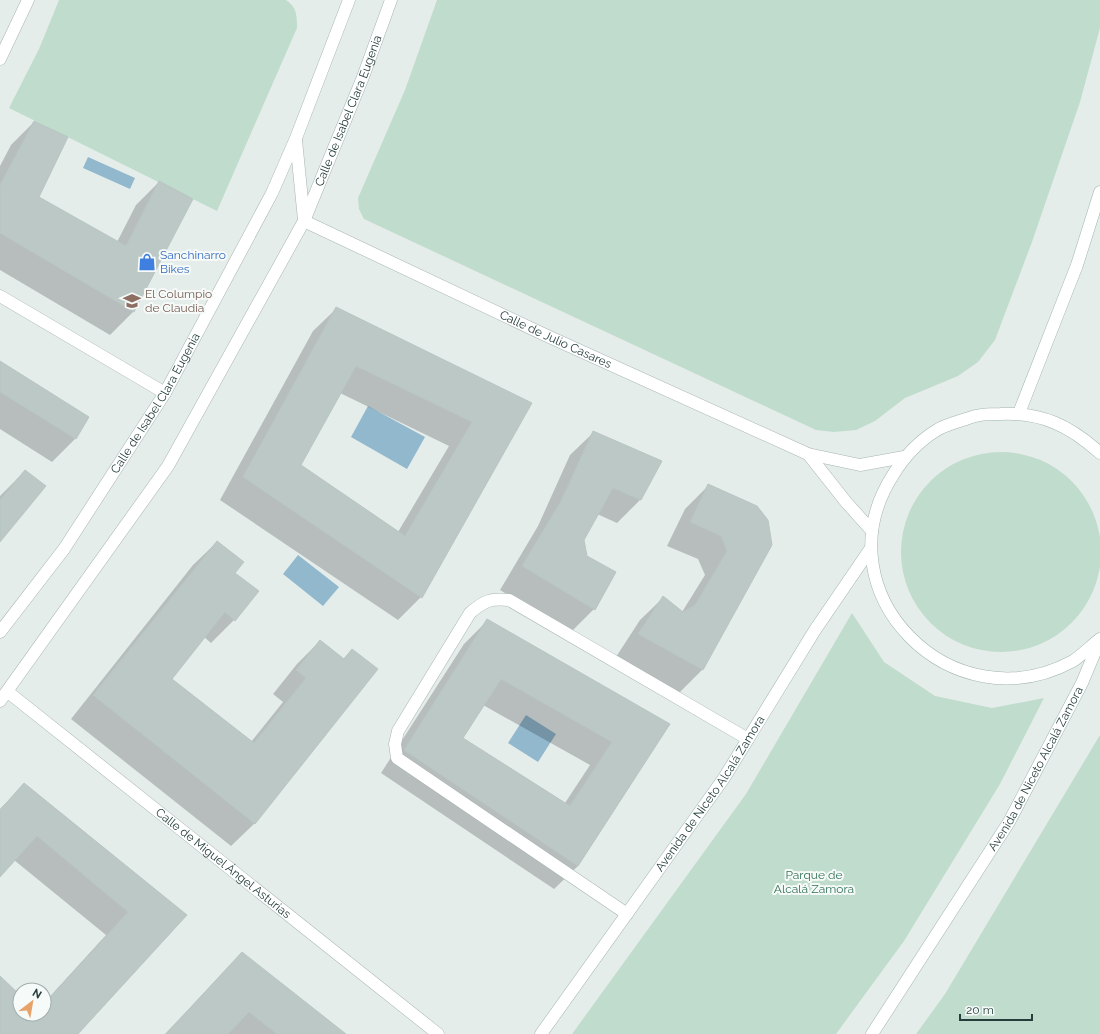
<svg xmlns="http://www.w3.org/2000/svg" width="1100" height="1034" viewBox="0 0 1100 1034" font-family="Raleway,sans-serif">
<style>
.green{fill:#c0dccd}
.water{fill:#92b8cd}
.shadow{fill:#0003;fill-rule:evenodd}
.building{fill:#bbc8c5;stroke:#b8c6c3;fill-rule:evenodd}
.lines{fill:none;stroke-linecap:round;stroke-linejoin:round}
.lane-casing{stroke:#a8b5b3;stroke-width:13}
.street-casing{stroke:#a8b5b3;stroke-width:13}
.secondary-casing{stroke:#a1b5b2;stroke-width:13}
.lane{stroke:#fff;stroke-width:12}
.street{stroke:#fff;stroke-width:12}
.secondary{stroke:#fff;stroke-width:12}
.labels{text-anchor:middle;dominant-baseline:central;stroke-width:4;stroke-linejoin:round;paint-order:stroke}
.street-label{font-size:12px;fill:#253e3c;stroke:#f6faf8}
.shop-label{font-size:12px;fill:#366cbe;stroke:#f6faf8;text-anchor:start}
.education-label{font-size:12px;fill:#785e54;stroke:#f6faf8;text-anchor:start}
.park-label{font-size:12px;fill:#337258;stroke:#f6faf8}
</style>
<rect width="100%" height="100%" fill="#e5edeb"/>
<!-- green -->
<g class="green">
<path d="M 59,0 L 286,0 C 297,7 297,16 297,28 L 217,211 L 9,108 L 39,49 Z"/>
<polygon points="437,0 1100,0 1100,28 1080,102 1032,242 995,340 978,362 958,376 905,398 875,421 856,430 834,432 816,430 364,219 359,209 358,198 405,90"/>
<circle cx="1001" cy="552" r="100"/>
<polygon points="852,613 884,662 935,696 992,708 1044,698 1000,784 904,941 836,1034 572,1034 746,794"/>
<polygon points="1100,735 1100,1034 916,1034 945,994"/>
</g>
<!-- water -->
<g class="water">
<polygon points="88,157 135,178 130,189 83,168"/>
<polygon points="368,406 425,437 407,469 351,437"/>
<polygon points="298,555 339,587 323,606 283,574"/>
<polygon points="526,715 556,734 538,762 508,743"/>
</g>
<!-- shadow -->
<g class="shadow">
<polygon points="34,122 38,198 117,242 136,205 159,182 192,199 133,312 110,335 0,270 0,166 11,145"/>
<path d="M 337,308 L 530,404 L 421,597 L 398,620 L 220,500 L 313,331 ZM 340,393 L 449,446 L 398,532 L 299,465 Z"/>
<polygon points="0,362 75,439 52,462 0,429"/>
<polygon points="594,432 640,500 617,523 597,514 583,539 594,609 571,632 500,590 538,526 570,455"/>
<polygon points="25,471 0,540 0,496"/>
<polygon points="708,486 757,507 702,670 679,693 616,657 640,620 664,597 682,612 705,575 698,559 667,546 685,509"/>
<polygon points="217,542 234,573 234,620 211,643 204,637 171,679 251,742 283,702 273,694 297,664 320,641 343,659 352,650 255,823 231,846 71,719 193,565"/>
<path d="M 487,621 L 669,724 L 578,866 L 554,889 L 381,773 L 464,644 ZM 483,705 L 590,765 L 565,803 L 462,739 Z"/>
<polygon points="24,785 186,915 77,1034 0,1034 0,977 20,996 20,1014 44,1014 44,1003 106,935 14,860 0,876 0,809"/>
<polygon points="242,953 345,1034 165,1034"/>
</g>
<!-- building -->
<g class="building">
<polygon points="34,121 68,137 39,197 126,246 159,181 193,199 134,312 0,233 0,185"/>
<path d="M 336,307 L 532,403 L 422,598 L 243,477 ZM 356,366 L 472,422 L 405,536 L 301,465 Z"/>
<polygon points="0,361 89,417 76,439 0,392"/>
<polygon points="593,431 662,461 641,500 613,488 584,540 587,556 616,572 595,610 522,566 561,501"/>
<polygon points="25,470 46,486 0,542 0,500"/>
<polygon points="708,484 757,506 768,520 772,545 703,670 638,634 663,596 683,612 695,605 727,551 721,536 690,522"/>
<polygon points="217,541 244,562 235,573 259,591 235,621 225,612 172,679 254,743 306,678 296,670 320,640 344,659 352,649 378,669 255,824 93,695"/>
<path d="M 487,619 L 670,724 L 578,866 L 404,750 ZM 501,679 L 612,742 L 570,806 L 463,738 Z"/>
<polygon points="24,783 187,915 78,1034 0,1034 0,976 20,995 20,1014 44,1014 44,1004 128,912 37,836 0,877 0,810"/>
<polygon points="242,952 346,1034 277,1034 249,1012 228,1034 166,1034"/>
</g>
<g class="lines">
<!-- lane casing -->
<g class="lane-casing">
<path id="lane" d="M 627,914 L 397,758 L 395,744 L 398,731 L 470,613 C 484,601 490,598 509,600 L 748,739"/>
</g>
<!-- street casing -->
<g class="street-casing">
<g id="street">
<polyline points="0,59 28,0"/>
<polyline points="296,140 304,220"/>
<path id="s1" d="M 304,221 L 543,334 L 808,454 L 860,465 L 904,457"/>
<polyline points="0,296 165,393"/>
<polyline points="808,454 846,502 872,531"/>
<path id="s2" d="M 0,632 L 64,549 L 165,393 L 272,193 L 296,138 L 349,0"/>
<path id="s3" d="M 8,692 L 438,1034"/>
<path id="s4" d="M 0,701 L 168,466 L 304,221 L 363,77 L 391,0"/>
</g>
</g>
<!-- secondary casing -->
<g class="secondary-casing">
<g id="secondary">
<polyline points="1019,413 1077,265 1100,192"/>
<path d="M 1100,453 C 1070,426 1042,412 1000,414 C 988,414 978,414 966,419 C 957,422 945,425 937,430 C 919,441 904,457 893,475 C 818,592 952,727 1073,661 C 1082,655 1091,646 1100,639"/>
<path id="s5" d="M 541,1034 L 724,778 L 815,630 L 871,548"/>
<path id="s6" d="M 872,1034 L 1009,822 L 1082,683 L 1100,640"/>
</g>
</g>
<!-- lane -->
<use href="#lane" class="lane"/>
<!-- street -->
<use href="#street" class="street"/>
<!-- secondary -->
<use href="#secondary" class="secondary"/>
</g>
<!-- icons -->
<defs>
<g id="shop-bare" transform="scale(1.38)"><path d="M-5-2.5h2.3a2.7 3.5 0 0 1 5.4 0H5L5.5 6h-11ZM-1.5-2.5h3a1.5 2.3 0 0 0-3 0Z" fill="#3f7fe0" stroke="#f6faf8" stroke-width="2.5" paint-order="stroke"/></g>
<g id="school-bare" transform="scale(1.38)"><path d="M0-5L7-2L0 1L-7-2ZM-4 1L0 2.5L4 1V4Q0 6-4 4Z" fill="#8d6e63" stroke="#f6faf8" stroke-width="2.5" paint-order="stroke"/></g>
</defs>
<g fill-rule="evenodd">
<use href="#shop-bare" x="147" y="262"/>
<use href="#school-bare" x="132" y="301"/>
</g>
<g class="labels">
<!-- street labels -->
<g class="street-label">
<text stroke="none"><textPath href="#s4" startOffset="688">Calle de Isabel Clara Eugenia</textPath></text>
<text stroke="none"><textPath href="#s1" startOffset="278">Calle de Julio Casares</textPath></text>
<text stroke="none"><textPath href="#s2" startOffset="277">Calle de Isabel Clara Eugenia</textPath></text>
<text stroke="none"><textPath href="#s6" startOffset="312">Avenida de Niceto Alcalá Zamora</textPath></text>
<text stroke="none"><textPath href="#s5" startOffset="294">Avenida de Niceto Alcalá Zamora</textPath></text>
<text stroke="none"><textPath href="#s3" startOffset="275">Calle de Miguel Ángel Asturias</textPath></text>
</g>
<!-- shop labels -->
<g class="shop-label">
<text x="160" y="255">Sanchinarro<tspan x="160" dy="14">Bikes</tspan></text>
</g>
<!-- education labels -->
<g class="education-label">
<text x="145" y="294">El Columpio<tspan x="145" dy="14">de Claudia</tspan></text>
</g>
<!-- park labels -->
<g class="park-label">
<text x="814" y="875">Parque de<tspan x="814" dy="14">Alcalá Zamora</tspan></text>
</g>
</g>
<!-- north arrow -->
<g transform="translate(32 1002) rotate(31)"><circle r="19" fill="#f6faf8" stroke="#a2afad"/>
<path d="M0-3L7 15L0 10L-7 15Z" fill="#e7a269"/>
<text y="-6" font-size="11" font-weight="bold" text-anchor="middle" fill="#253e3c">N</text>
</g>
<!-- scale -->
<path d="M960 1014v6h72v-6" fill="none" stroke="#253e3c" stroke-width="2"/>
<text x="966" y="1014" font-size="12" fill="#253e3c" stroke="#f6faf8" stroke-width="3" paint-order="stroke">20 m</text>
</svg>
